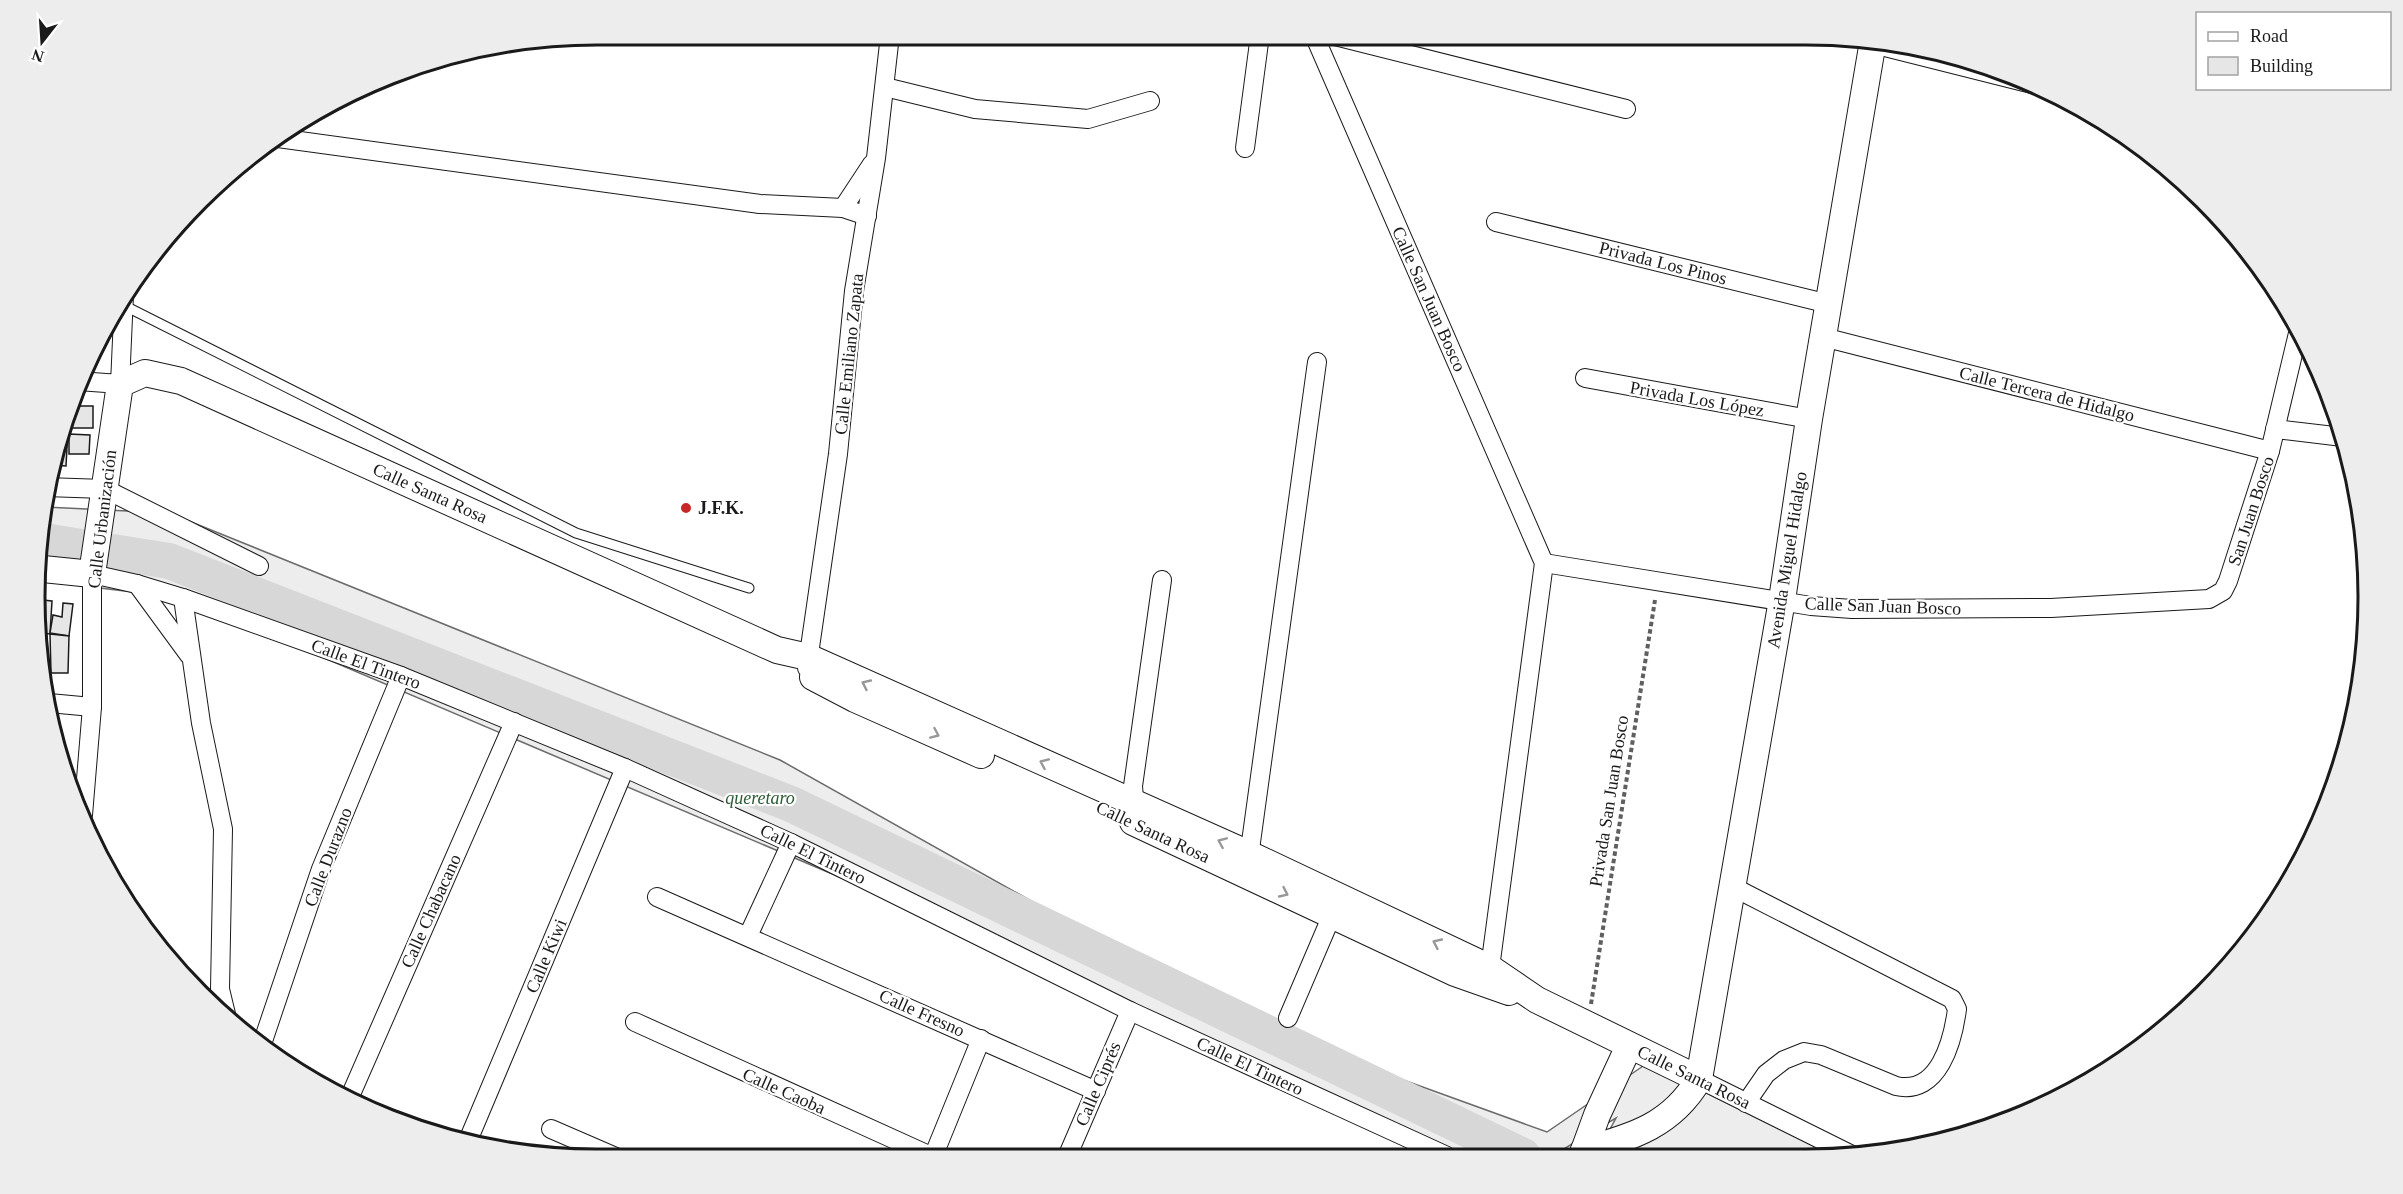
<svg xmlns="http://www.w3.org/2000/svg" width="2403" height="1194" viewBox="0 0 2403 1194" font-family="'Times New Roman',serif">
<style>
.built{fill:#ededed;stroke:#6a6a6a;stroke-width:1.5}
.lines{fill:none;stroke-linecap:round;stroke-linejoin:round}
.river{stroke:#d7d7d7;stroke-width:36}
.building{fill:#e6e6e6;stroke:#1a1a1a;stroke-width:1.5}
.lane-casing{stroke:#1a1a1a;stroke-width:11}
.street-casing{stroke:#1a1a1a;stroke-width:20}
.secondary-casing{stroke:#1a1a1a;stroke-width:28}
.path{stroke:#5f5f5f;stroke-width:4;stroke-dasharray:4.5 3;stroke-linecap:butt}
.lane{stroke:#fff;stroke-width:9}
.street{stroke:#fff;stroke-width:18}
.secondary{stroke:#fff;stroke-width:26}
.oneway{stroke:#989898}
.poi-dot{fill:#c62828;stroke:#fff;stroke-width:2}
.labels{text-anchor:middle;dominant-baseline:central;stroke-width:4.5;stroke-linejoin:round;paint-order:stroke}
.street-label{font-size:18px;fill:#1a1a1a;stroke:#fff}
.poi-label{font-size:18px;font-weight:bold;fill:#1a1a1a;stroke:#fff;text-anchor:start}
.park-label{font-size:18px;font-style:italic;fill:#2b5a34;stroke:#fff}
.rim{fill:none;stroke:#1a1a1a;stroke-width:3}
</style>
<rect width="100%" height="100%" fill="#fff"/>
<!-- built -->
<polygon class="built" points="45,507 169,513 780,760 1254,1026 1547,1132 1646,1064 1848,1155 1596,1155 1616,1118 1552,1156 1448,1156 990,941 183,598 42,581"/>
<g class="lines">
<!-- river -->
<polyline class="river" points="44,541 169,561 791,804 1523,1156"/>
</g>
<!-- building -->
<g class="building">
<rect x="70" y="406" width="23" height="22"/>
<polygon points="63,429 68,429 66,466 52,465"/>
<polygon points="69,434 90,435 89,454 69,454"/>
<polygon points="42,600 52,601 50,634 41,633"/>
<polygon points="63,603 73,604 69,636 50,633 53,615 62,617"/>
<polygon points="50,634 69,636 68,673 51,673"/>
<polygon points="40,644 47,644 47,672 39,670"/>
</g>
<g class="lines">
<!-- lane casing -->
<g class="lane-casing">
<polyline id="lane" points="125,306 576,533 749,588"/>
</g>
<!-- street casing -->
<g class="street-casing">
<g id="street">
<polyline points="1314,35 1544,563 1490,968"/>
<polyline points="1331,35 1626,109"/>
<polyline points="1873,44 2032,84"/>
<polyline points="885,87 975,109 1088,119 1150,101"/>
<polyline points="278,138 760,204 843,208 867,216"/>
<polyline points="1245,148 1260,35"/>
<polyline points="843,208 872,164"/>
<polyline points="1496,222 1829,304"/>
<polyline points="1823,337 2270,451"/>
<polyline points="1585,378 1809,419"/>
<polyline points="78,381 120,384 124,295"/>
<polyline points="2275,429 2343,437"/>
<polyline points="45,487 105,489 259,566"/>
<polyline points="1544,563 1811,606 1852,609 2051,608 2209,599 2223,591 2228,581 2270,451 2299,329"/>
<polyline points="137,584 189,655"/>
<polyline points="183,598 201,723 223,829 220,989 226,1014"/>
<polyline points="807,668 838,454 854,291 876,158 890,35"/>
<polyline points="49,703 92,707"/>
<polyline points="1135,812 1133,786 1162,580"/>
<polyline points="83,815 92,707 92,574 137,584 183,598 401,676 625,768 791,843 1130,1011 1447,1156"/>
<polyline points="1248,864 1317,362"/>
<path d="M 1733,887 L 1952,999 L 1957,1009 C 1953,1040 1939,1096 1896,1086 L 1821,1055 L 1804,1052 L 1784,1060 L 1766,1074 L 1746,1103"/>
<polyline points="657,897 1096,1091"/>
<polyline points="748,936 791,843"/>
<polyline points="1288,1018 1332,915"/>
<polyline points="635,1022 933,1157"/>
<polyline points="263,1041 321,869 401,676"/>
<polyline points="1699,1079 1852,1155"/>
<polyline points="348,1101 514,722"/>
<polyline points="551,1129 618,1158"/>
<polyline points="467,1143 625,768"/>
<polyline points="933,1157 981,1039"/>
<polyline points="1067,1157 1130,1011"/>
</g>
</g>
<!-- secondary casing -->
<g class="secondary-casing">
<g id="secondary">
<polyline points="43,569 92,574 120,384 145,373 181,381 777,650 808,657 1249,854 1490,968 1537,1000 1699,1079"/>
<polyline points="813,677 855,699 981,755"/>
<polyline points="1133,822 1455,973 1509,992"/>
<path d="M 1584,1150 C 1633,1137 1672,1125 1699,1079 L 1782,600 L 1809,419 L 1873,41"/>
<polyline points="1582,1156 1597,1115 1629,1046"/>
</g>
</g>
<!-- path -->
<polyline class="path" points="1591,1004 1655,600"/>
<!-- lane -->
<use href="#lane" class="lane"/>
<!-- street -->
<use href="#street" class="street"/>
<!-- secondary -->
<use href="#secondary" class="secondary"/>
</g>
<!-- one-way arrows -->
<defs><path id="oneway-chevron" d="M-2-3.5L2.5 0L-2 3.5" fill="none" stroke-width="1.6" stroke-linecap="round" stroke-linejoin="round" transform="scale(1.5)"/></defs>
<g class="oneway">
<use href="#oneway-chevron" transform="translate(866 684) rotate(-155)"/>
<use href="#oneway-chevron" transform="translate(935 734) rotate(24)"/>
<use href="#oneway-chevron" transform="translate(1044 763) rotate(-156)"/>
<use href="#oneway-chevron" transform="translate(1222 842) rotate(-157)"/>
<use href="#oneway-chevron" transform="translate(1284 893) rotate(25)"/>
<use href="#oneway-chevron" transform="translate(1437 943) rotate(-155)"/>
</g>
<!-- markers -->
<circle class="poi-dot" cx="686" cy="508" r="6"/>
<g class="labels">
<!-- street labels -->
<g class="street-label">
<text transform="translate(1663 263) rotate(14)">Privada Los Pinos</text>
<text transform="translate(1429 299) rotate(66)">Calle San Juan Bosco</text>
<text transform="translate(849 354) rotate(-84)">Calle Emiliano Zapata</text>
<text transform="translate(2047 394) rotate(14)">Calle Tercera de Hidalgo</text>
<text transform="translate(1697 399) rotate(10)">Privada Los López</text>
<text transform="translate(430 493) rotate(24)">Calle Santa Rosa</text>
<text transform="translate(2251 511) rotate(-72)">San Juan Bosco</text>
<text transform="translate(102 519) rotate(-83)">Calle Urbanización</text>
<text transform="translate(1787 560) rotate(-81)">Avenida Miguel Hidalgo</text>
<text transform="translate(1883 606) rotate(2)">Calle San Juan Bosco</text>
<text transform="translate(366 664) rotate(20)">Calle El Tintero</text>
<text transform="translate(1609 801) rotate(-81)">Privada San Juan Bosco</text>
<text transform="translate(1153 832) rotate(25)">Calle Santa Rosa</text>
<text transform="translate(813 854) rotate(26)">Calle El Tintero</text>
<text transform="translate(328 857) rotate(-69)">Calle Durazno</text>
<text transform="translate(431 911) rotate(-66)">Calle Chabacano</text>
<text transform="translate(546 956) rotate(-67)">Calle Kiwi</text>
<text transform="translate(922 1013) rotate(24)">Calle Fresno</text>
<text transform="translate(1250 1066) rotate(25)">Calle El Tintero</text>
<text transform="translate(1694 1077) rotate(26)">Calle Santa Rosa</text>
<text transform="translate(1098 1084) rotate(-67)">Calle Ciprés</text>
<text transform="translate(784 1091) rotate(24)">Calle Caoba</text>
</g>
<!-- poi labels -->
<g class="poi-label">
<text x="698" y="508">J.F.K.</text>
</g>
<!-- park labels -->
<g class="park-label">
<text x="760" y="798">queretaro</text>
</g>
</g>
<!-- crop -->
<path d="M0 0H2403V1194H0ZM597 45H1806A552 552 0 0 1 2358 597V597A552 552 0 0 1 1806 1149H597A552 552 0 0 1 45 597V597A552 552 0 0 1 597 45Z" fill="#ededed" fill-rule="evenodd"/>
<path class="rim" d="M597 45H1806A552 552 0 0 1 2358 597V597A552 552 0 0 1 1806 1149H597A552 552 0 0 1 45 597V597A552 552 0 0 1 597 45Z"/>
<!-- legend -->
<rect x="2196" y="12" width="195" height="78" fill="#ffffff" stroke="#a3a3a3" stroke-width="1.5"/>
<rect x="2208" y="32" width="30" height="9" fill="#ffffff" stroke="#a3a3a3" stroke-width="1.5"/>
<text x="2250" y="42" font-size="18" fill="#1a1a1a">Road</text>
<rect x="2208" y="57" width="30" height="18" fill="#e6e6e6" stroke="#a3a3a3" stroke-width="1.5"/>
<text x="2250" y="72" font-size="18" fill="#1a1a1a">Building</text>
<!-- north arrow -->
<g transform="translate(42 42) rotate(197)" stroke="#ffffff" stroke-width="4.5" paint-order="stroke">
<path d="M0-4.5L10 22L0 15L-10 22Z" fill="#1a1a1a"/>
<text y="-9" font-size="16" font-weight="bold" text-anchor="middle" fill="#1a1a1a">N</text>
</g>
</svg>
